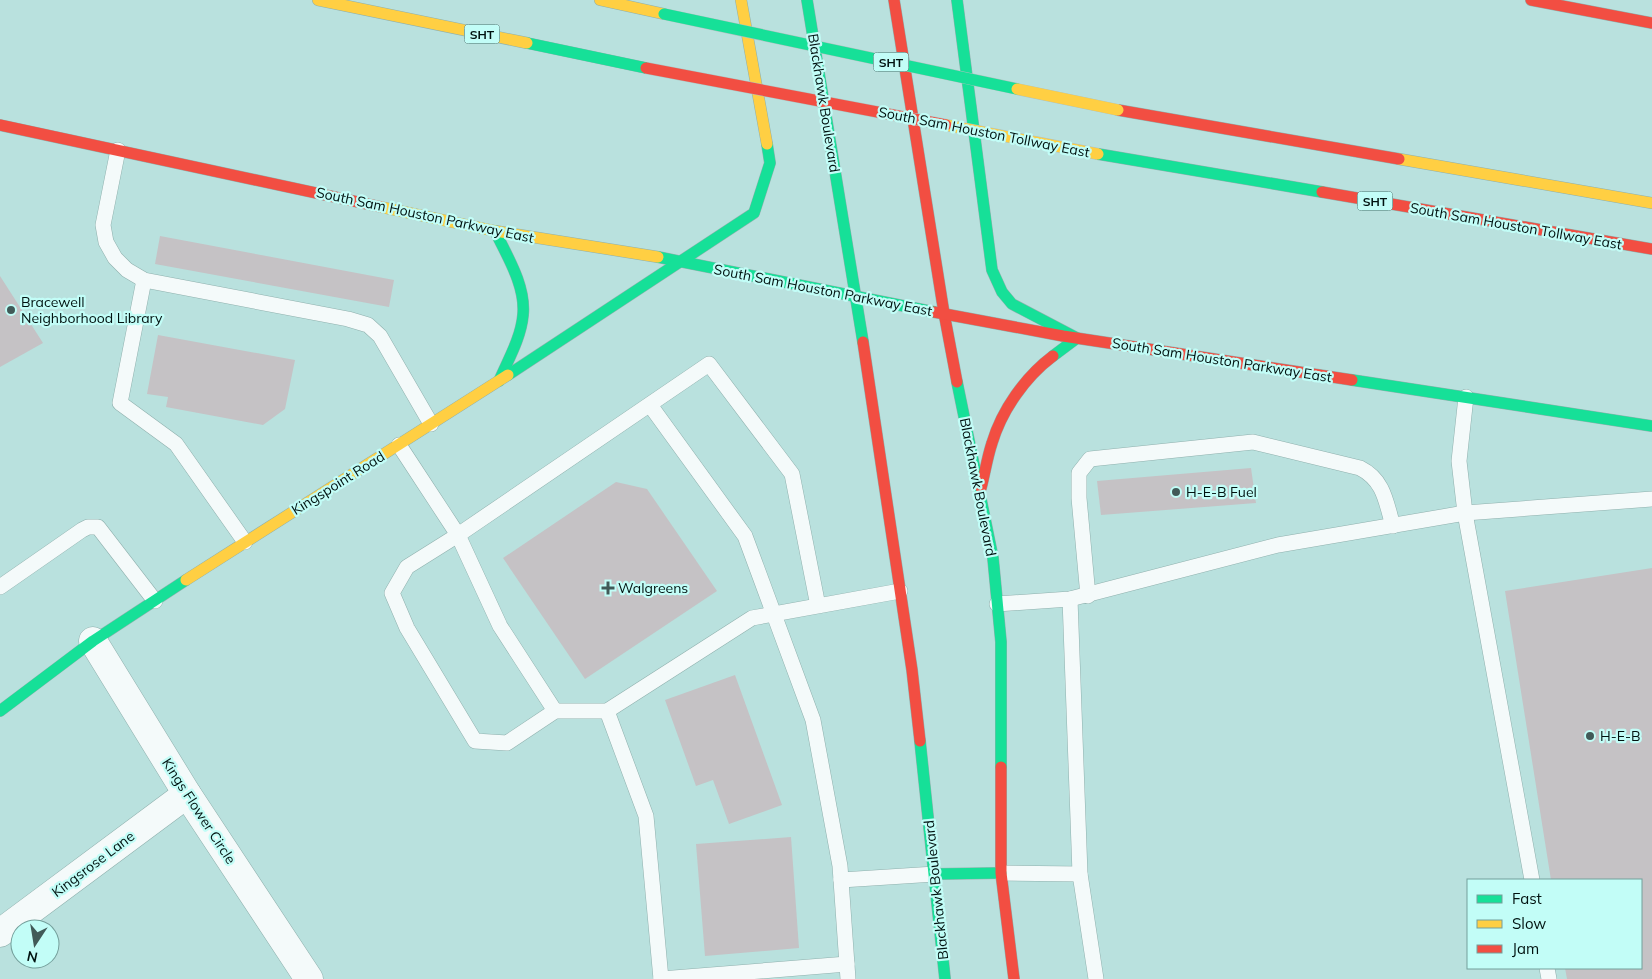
<svg xmlns="http://www.w3.org/2000/svg" width="1652" height="979" viewBox="0 0 1652 979" font-family="Mulish,sans-serif">
<style>
.building{fill:#c5c2c5}
.lines{fill:none;stroke-linecap:round;stroke-linejoin:round}
.lane-casing{stroke:#8fb0ad;stroke-width:16}
.street-casing{stroke:#8fb0ad;stroke-width:29}
.fast-casing{stroke:#8fb0ad;stroke-width:12}
.slow-casing{stroke:#8fb0ad;stroke-width:12}
.jam-casing{stroke:#8fb0ad;stroke-width:12}
.lane{stroke:#f4fafa;stroke-width:15}
.street{stroke:#f4fafa;stroke-width:28}
.fast{stroke:#16e098;stroke-width:11}
.slow{stroke:#ffcf43;stroke-width:11}
.jam{stroke:#f24e42;stroke-width:11}
.fast-bridge-casing{stroke:#afc1bf;stroke-width:12;stroke-linecap:butt}
.slow-bridge-casing{stroke:#afc1bf;stroke-width:12;stroke-linecap:butt}
.jam-bridge-casing{stroke:#afc1bf;stroke-width:12;stroke-linecap:butt}
.fast-bridge{stroke:#16e098;stroke-width:11}
.slow-bridge{stroke:#ffcf43;stroke-width:11}
.jam-bridge{stroke:#f24e42;stroke-width:11}
.poi-dot{fill:#415a58;stroke:#c2fdf7;stroke-width:2}
.labels{text-anchor:middle;dominant-baseline:central;stroke-width:4.5;stroke-linejoin:round;paint-order:stroke}
.shield{fill:#c2fdf7;stroke:#3a5855;stroke-width:1}
.shield-label{font-size:12px;font-weight:bold;fill:#001210}
.street-label{font-size:14px;fill:#001210;stroke:#c2fdf7}
.poi-label{font-size:14px;fill:#001210;stroke:#c2fdf7;text-anchor:start}
</style>
<rect width="100%" height="100%" fill="#b9e1de"/>
<!-- building -->
<g class="building">
<polygon points="160,236 394,280 389,307 155,264"/>
<polygon points="0,276 43,343 0,367"/>
<polygon points="158,335 295,360 285,409 263,425 166,407 168,397 147,394"/>
<polygon points="1251,468 1256,503 1101,515 1097,481"/>
<polygon points="616,482 647,489 717,591 585,679 503,558"/>
<polygon points="1652,568 1652,979 1567,979 1565,968 1641,968 1641,880 1551,880 1505,591"/>
<polygon points="735,675 782,805 729,824 713,780 696,786 665,700"/>
<polygon points="791,837 799,948 705,956 696,844"/>
</g>
<g class="lines">
<!-- lane casing -->
<g class="lane-casing">
<g id="lane">
<polyline points="118,150 103,225 106,242 115,258 127,270 144,280 348,319 368,325 380,336 431,424"/>
<polyline points="144,280 120,403 176,444 245,542"/>
<polyline points="1466,397 1459,461 1465,513 1532,880"/>
<polyline points="650,405 745,536 813,720 840,866 848,979"/>
<polyline points="399,445 458,535 500,626 555,711"/>
<polyline points="0,587 82,530 88,527 98,527 155,601"/>
<path d="M 1088,596 L 1079,498 L 1079,473 L 1090,459 L 1253,442 L 1360,468 C 1384,480 1386,502 1393,526"/>
<polyline points="1070,599 1080,874 1096,979"/>
<polyline points="997,604 1070,599 1278,545 1465,513 1652,499"/>
<polyline points="818,606 792,474 709,364 458,535 407,567 392,593 407,628 475,741 507,743 555,711 607,711 752,618 900,591"/>
<polyline points="607,711 646,816 661,979"/>
<polyline points="1001,873 1080,874"/>
<polyline points="841,880 935,874"/>
<polyline points="1547,968 1549,979"/>
<polyline points="661,979 847,964"/>
</g>
</g>
<!-- street casing -->
<g class="street-casing">
<g id="street">
<polyline points="93,641 187,794 309,979"/>
<polyline points="0,933 187,794"/>
</g>
</g>
<!-- fast casing -->
<g class="fast-casing">
<g id="fast">
<polyline points="807,0 863,342"/>
<polyline points="957,0 992,270 1002,292 1012,304 1077,338 1053,356"/>
<polyline points="527,43 646,68"/>
<polyline points="1098,154 1322,192"/>
<path d="M 495,231 C 507,256 526,286 523,315 C 521,338 508,360 499,381"/>
<polyline points="658,257 934,312"/>
<polyline points="508,375 754,213 770,163 767,144"/>
<polyline points="1352,380 1652,426"/>
<polyline points="957,382 993,558 1001,642 1001,767"/>
<polyline points="0,711 93,641 186,580"/>
<polyline points="920,741 945,979"/>
<polyline points="935,874 1001,873"/>
</g>
</g>
<!-- slow casing -->
<g class="slow-casing">
<g id="slow">
<polyline points="318,0 527,43"/>
<polyline points="600,0 664,14"/>
<polyline points="741,0 767,144"/>
<polyline points="1399,159 1652,203"/>
<polyline points="381,207 495,231 658,257"/>
<polyline points="186,580 508,375"/>
</g>
</g>
<!-- jam casing -->
<g class="jam-casing">
<g id="jam">
<polyline points="894,0 944,313 957,382"/>
<polyline points="1531,0 1652,23"/>
<polyline points="1118,110 1399,159"/>
<polyline points="0,125 381,207"/>
<polyline points="1322,192 1652,249"/>
<polyline points="934,312 1063,336 1352,380"/>
<polyline points="863,342 912,670 920,741"/>
<path d="M 981,488 C 985,473 987,458 992,443 C 1002,410 1025,377 1053,356"/>
<polyline points="1001,767 1001,873 1014,979"/>
</g>
</g>
<!-- lane -->
<use href="#lane" class="lane"/>
<!-- street -->
<use href="#street" class="street"/>
<!-- fast -->
<use href="#fast" class="fast"/>
<!-- slow -->
<use href="#slow" class="slow"/>
<!-- jam -->
<use href="#jam" class="jam"/>
<!-- fast-bridge casing -->
<g class="fast-bridge-casing">
<polyline id="fast-bridge" points="664,14 1017,89"/>
</g>
<!-- slow-bridge casing -->
<g class="slow-bridge-casing">
<g id="slow-bridge">
<polyline points="1017,89 1118,110"/>
<polyline points="946,125 1098,154"/>
</g>
</g>
<!-- jam-bridge casing -->
<g class="jam-bridge-casing">
<polyline id="jam-bridge" points="646,68 946,125"/>
</g>
<!-- fast-bridge -->
<use href="#fast-bridge" class="fast-bridge"/>
<!-- slow-bridge -->
<use href="#slow-bridge" class="slow-bridge"/>
<!-- jam-bridge -->
<use href="#jam-bridge" class="jam-bridge"/>
</g>
<!-- markers -->
<g class="poi-dot">
<circle cx="11" cy="310" r="5"/>
<circle cx="1176" cy="492" r="5"/>
<path d="M605.5 580.5h5v5h5v5h-5v5h-5v-5h-5v-5h5z"/>
<circle cx="1590" cy="736" r="5"/>
</g>
<g class="labels">
<!-- shield labels -->
<g class="shield">
<rect x="464.5" y="24.5" width="35" height="19" rx="4"/>
<rect x="873.5" y="52.5" width="35" height="19" rx="4"/>
<rect x="1357.5" y="191.5" width="35" height="19" rx="4"/>
</g>
<g class="shield-label">
<text x="482" y="34">SHT</text>
<text x="891" y="62">SHT</text>
<text x="1375" y="201">SHT</text>
</g>
<!-- street labels -->
<g class="street-label">
<text transform="translate(824 103) rotate(81)">Blackhawk Boulevard</text>
<text transform="translate(984 132) rotate(11)">South Sam Houston Tollway East</text>
<text transform="translate(425 215) rotate(12)">South Sam Houston Parkway East</text>
<text transform="translate(1516 226) rotate(10)">South Sam Houston Tollway East</text>
<text transform="translate(823 290) rotate(11)">South Sam Houston Parkway East</text>
<text transform="translate(1222 360) rotate(9)">South Sam Houston Parkway East</text>
<text transform="translate(338 483) rotate(-32)">Kingspoint Road</text>
<text transform="translate(978 487) rotate(79)">Blackhawk Boulevard</text>
<text transform="translate(199 811) rotate(57)">Kings Flower Circle</text>
<text transform="translate(93 864) rotate(-37)">Kingsrose Lane</text>
<text transform="translate(936 890) rotate(-96)">Blackhawk Boulevard</text>
</g>
<!-- poi labels -->
<g class="poi-label">
<text x="21" y="302">Bracewell<tspan x="21" dy="16">Neighborhood Library</tspan></text>
<text x="1186" y="492">H-E-B Fuel</text>
<text x="618" y="588">Walgreens</text>
<text x="1600" y="736">H-E-B</text>
</g>
</g>
<!-- legend -->
<rect x="1467" y="879" width="175" height="90" fill="#c2fdf7" stroke="#749f9b"/>
<rect x="1477" y="895" width="25" height="8" fill="#16e098" stroke="#749f9b"/>
<text x="1512" y="904" font-size="15" fill="#001210">Fast</text>
<rect x="1477" y="920" width="25" height="8" fill="#ffcf43" stroke="#749f9b"/>
<text x="1512" y="929" font-size="15" fill="#001210">Slow</text>
<rect x="1477" y="945" width="25" height="8" fill="#f24e42" stroke="#749f9b"/>
<text x="1512" y="954" font-size="15" fill="#001210">Jam</text>
<!-- north arrow -->
<g transform="translate(35 944) rotate(192)"><circle r="24" fill="#c2fdf7" stroke="#749f9b"/>
<path d="M0-4L9 19L0 12L-9 19Z" fill="#415a58"/>
<text y="-8" font-size="14" font-weight="bold" text-anchor="middle" fill="#001210">N</text>
</g>
</svg>
